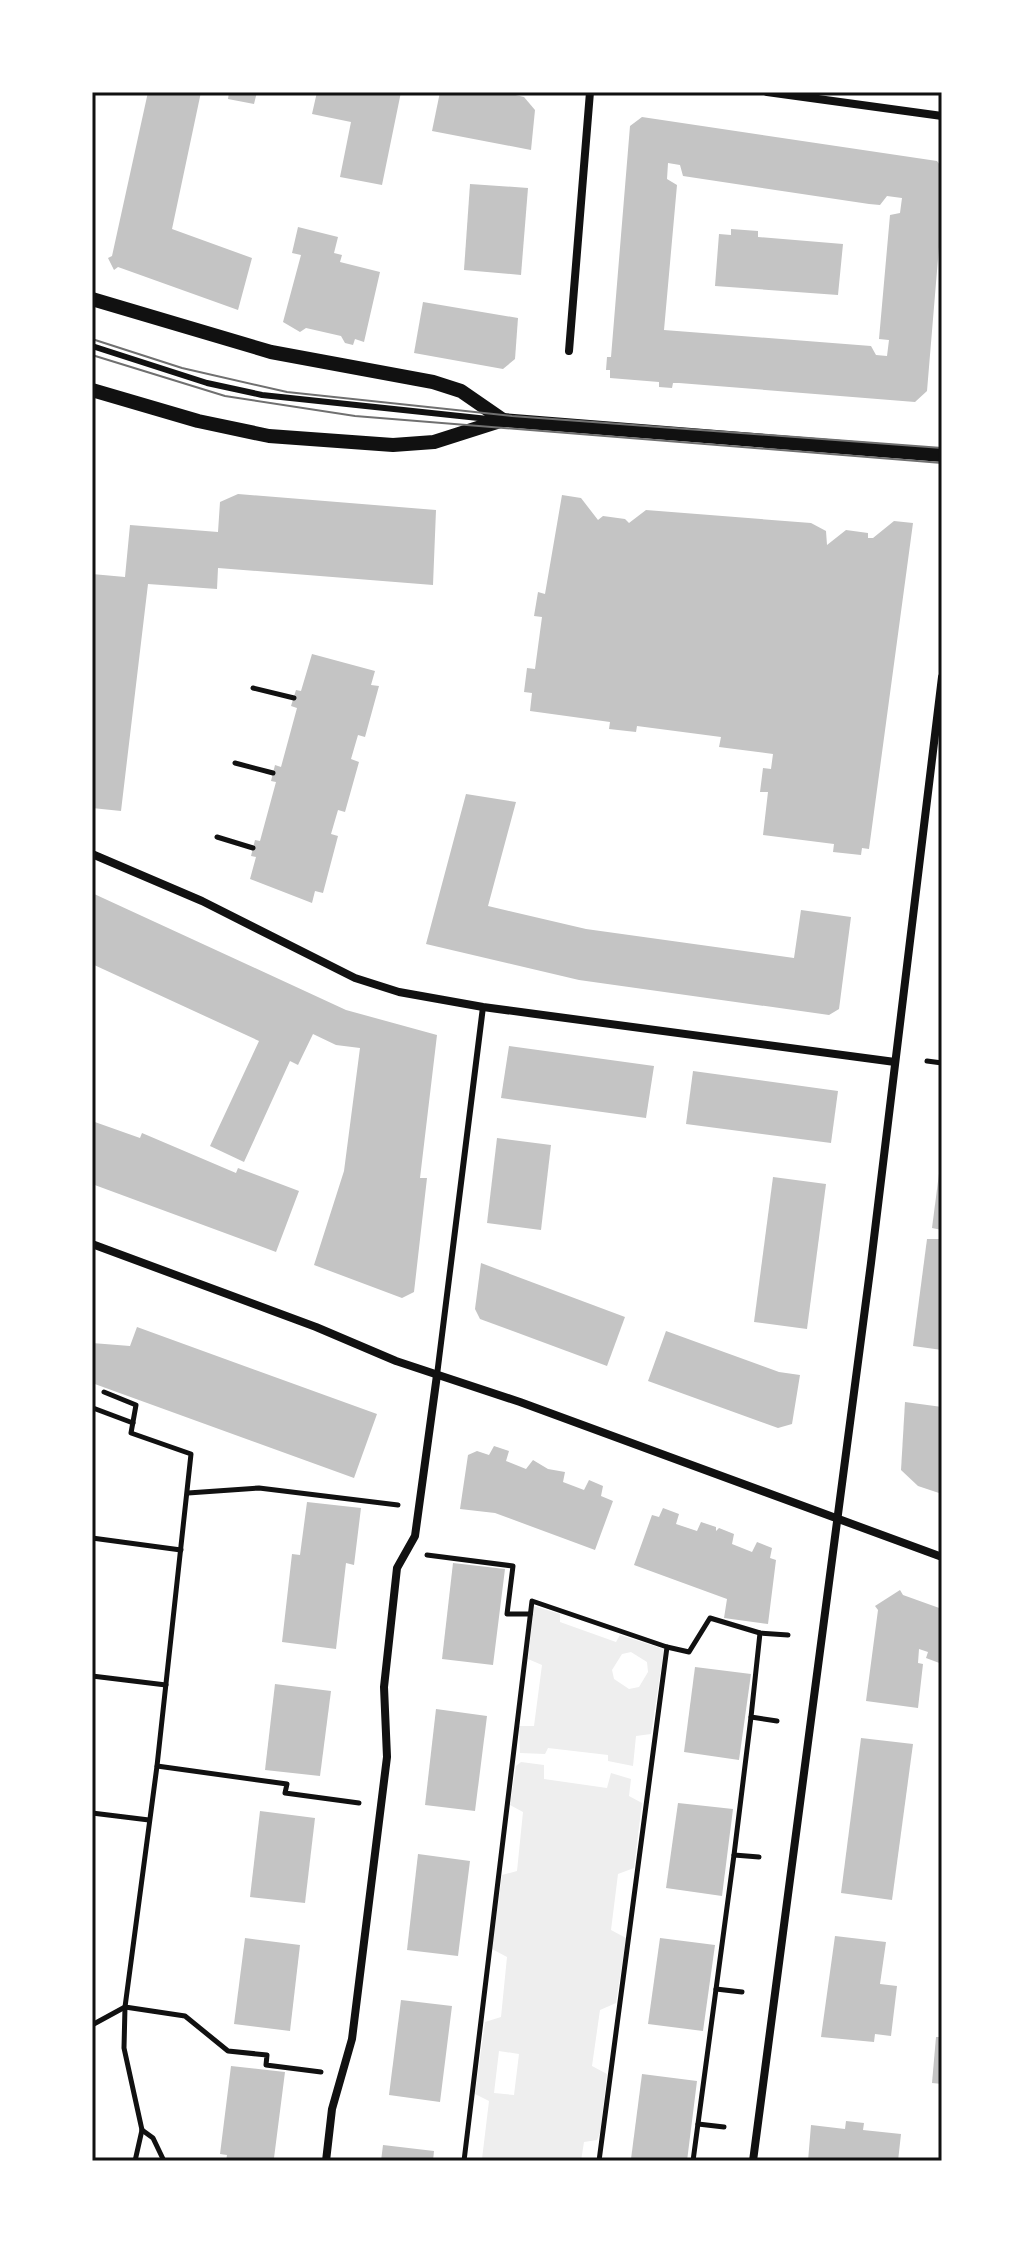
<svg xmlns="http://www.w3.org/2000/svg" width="1034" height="2253" viewBox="0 0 1034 2253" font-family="'Crimson Pro',serif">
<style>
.green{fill:#eee;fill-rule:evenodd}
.building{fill:#c4c4c4;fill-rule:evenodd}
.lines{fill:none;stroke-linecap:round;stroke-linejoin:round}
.path{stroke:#111;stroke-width:5}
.service{stroke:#111;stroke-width:6}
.minor{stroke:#111;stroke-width:8}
.tertiary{stroke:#111;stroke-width:14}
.tram{stroke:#707070;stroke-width:2}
.neatline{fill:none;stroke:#111;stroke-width:3}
</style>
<rect width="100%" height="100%" fill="#fff"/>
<!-- green -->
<g class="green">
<path d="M 534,1606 L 560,1614 L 560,1622 L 616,1642 L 620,1635 L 664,1649 L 651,1734 L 636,1736 L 633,1766 L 608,1761 L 608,1755 L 548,1748 L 545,1754 L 520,1753 L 519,1726 L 534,1726 L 542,1665 L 528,1659 ZM 631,1652 L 647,1662 L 648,1672 L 639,1687 L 629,1689 L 614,1679 L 612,1670 L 622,1654 Z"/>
<path d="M 521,1762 L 544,1765 L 544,1779 L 607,1788 L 611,1773 L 631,1779 L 629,1796 L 642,1803 L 634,1868 L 618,1874 L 611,1930 L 626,1938 L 616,2003 L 600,2010 L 592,2066 L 607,2074 L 600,2133 L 597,2140 L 584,2142 L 581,2161 L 482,2159 L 489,2101 L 475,2094 L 485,2022 L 501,2017 L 507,1957 L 492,1949 L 502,1875 L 517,1871 L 523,1812 L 510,1805 L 516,1766 ZM 499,2051 L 519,2054 L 514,2095 L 494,2093 Z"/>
</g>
<!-- building -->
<g class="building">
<polygon points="148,92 201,92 172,229 252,258 238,310 118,267 114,270 108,258 112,256"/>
<polygon points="229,92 257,92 254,104 228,99"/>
<polygon points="317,92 401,92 382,185 340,177 351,122 312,114"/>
<polygon points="440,92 502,92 524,97 535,110 531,150 432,131"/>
<path d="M 642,117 L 937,161 L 942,168 L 942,211 L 927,391 L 915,402 L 679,383 L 673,383 L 672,388 L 659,387 L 659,382 L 610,378 L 610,370 L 606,370 L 607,357 L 611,357 L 630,126 ZM 668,163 L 680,165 L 683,176 L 869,204 L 880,205 L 887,196 L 902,198 L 900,213 L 890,215 L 879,339 L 889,340 L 887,356 L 876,355 L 871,346 L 664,330 L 677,185 L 667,179 Z"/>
<polygon points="470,184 528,188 521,275 464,270"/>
<polygon points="298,227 338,237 334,253 342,255 340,262 380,272 364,342 355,339 353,345 345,343 341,336 306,328 300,332 283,322 301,255 292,253"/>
<polygon points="731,229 758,231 758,237 843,244 838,295 715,286 719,234 731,235"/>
<polygon points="423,302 518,318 515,359 503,369 414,353"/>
<polygon points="238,494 436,510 433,585 218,568 217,589 148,584 121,811 92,808 92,574 125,577 130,525 218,532 220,502"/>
<polygon points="562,495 581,498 598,520 603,516 625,519 629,523 646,510 811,523 826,531 827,545 846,530 868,533 868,538 873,538 894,521 913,523 869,849 862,848 861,855 833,852 834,844 763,835 768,792 760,792 763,768 771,769 773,754 719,747 721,737 637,726 636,732 609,729 610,722 530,711 532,693 524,692 527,668 535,669 542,617 534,616 538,592 545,594"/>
<polygon points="312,654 375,671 371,685 379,686 365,737 358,735 351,759 359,762 345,812 338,810 331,834 338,836 323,893 315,891 312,903 250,879 256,857 251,856 255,840 260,841 276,782 271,781 275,765 281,767 297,708 291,706 296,690 301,691"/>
<polygon points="466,794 516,802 488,906 586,929 794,958 801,910 851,917 839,1009 829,1015 579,980 426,944"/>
<polygon points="92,893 346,1010 437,1035 420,1178 427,1178 414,1292 402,1298 314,1265 344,1171 360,1048 336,1045 313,1034 298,1065 290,1061 244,1162 210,1146 259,1041 92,964"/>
<polygon points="509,1046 654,1066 646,1118 501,1098"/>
<polygon points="693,1071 838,1091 831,1143 686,1124"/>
<polygon points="92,1121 140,1138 142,1133 236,1173 238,1168 299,1191 276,1252 92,1184"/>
<polygon points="497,1138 551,1145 541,1230 487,1223"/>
<polygon points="940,1166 942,1166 942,1230 932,1228"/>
<polygon points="773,1177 826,1184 807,1329 754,1322"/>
<polygon points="927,1239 942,1239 942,1350 913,1346"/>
<polygon points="481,1263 625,1317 607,1366 480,1319 475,1309"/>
<polygon points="137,1327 377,1414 354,1478 92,1383 92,1343 130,1346"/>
<polygon points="666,1331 779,1372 800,1375 792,1424 778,1428 648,1381"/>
<polygon points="905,1402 942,1407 942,1494 918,1486 901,1470"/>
<polygon points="494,1446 509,1451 506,1461 526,1469 533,1460 548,1469 565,1472 563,1482 584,1490 589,1480 603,1486 601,1496 613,1501 595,1550 495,1513 460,1509 468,1455 477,1451 489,1455"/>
<polygon points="307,1502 361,1508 354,1565 346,1563 336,1649 282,1642 292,1554 300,1555"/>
<polygon points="663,1508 679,1514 676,1524 697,1531 701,1522 716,1527 716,1531 719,1528 734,1534 732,1544 752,1552 757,1542 772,1548 770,1558 776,1560 768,1624 724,1618 727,1599 634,1565 652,1515 659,1517"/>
<polygon points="453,1563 505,1569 493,1665 442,1659"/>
<polygon points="900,1590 903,1595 942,1609 942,1664 926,1658 928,1652 919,1649 918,1663 923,1664 918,1708 866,1701 878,1610 875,1606"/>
<polygon points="695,1667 751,1674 739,1760 684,1752"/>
<polygon points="275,1684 331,1691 320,1776 265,1770"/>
<polygon points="436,1709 487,1716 475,1811 425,1805"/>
<polygon points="861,1738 913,1744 892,1900 841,1893"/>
<polygon points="678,1803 733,1809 722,1896 666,1888"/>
<polygon points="260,1811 315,1818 305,1903 250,1897"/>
<polygon points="418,1854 470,1861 458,1956 407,1950"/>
<polygon points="835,1936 886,1942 880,1984 897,1986 891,2036 875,2034 874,2042 821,2037"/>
<polygon points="245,1938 300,1945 290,2031 234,2024"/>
<polygon points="660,1938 715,1945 703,2031 648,2024"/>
<polygon points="401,2000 452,2006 440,2102 389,2095"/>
<polygon points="936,2037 942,2037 942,2084 932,2083"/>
<polygon points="231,2066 285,2072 274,2158 282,2161 226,2161 227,2155 220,2154"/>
<polygon points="642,2074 697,2081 687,2161 631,2159"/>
<polygon points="846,2121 864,2123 863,2130 901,2134 898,2161 808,2161 811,2125 845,2129"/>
<polygon points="383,2145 434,2151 433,2161 381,2161"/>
</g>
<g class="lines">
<!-- path -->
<g class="path">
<polyline points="253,688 294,698"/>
<polyline points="235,763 273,773"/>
<polyline points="217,837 253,848"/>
<polyline points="927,1061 942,1063"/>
<polyline points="104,1392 136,1405 131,1433 191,1454 157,1766 125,2007 124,2048 142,2130 135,2161"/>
<polyline points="93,1408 133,1423"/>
<polyline points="188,1493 259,1488 398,1505"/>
<polyline points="92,1538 181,1550"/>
<polyline points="427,1555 513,1566 507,1614 530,1614"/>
<polyline points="760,1633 751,1717 777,1721"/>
<polyline points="667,1647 689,1652 710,1618 760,1633 788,1635"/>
<polyline points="92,1676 166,1685"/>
<polyline points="751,1717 734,1855 759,1857"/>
<polyline points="157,1766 287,1784 285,1793 359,1803"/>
<polyline points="92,1813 149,1820"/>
<polyline points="716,1989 742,1992"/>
<polyline points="92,2025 125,2007 185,2016 228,2051 267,2055 266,2065 321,2072"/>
<polyline points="698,2124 724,2127"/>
<polyline points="142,2130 153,2138 164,2161"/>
<polyline points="464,2161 532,1601 667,1647 599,2161"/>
<polyline points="693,2161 734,1855"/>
</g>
<!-- service -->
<g class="service">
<polyline points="92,346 207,383 262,395 488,419"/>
<polyline points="437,1375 483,1007"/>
</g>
<!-- minor -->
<g class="minor">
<polyline points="767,92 942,116"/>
<polyline points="569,351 590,92"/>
<polyline points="92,854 202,901 355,978 399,992 483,1007 895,1062"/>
<polyline points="92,1244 316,1327 396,1361 520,1402 942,1557"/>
<polyline points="326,2161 332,2109 352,2039 387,1757 384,1687 397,1568 415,1536 437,1375"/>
<polyline points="753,2161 871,1263 942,677"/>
</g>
<!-- tertiary -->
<g class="tertiary">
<polyline points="92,299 271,352 433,382 461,391 503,420"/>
<polyline points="92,390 198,421 269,436 393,445 434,442 503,420 942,455"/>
</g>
<!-- tram -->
<g class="tram">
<polyline points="92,339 182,368 287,392 512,416 942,448"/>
<polyline points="92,355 225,396 355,416 942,463"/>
</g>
</g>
<!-- border -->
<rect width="1034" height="2253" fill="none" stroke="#ffffff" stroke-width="188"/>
<rect x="94" y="94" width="846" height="2065" class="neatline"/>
</svg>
